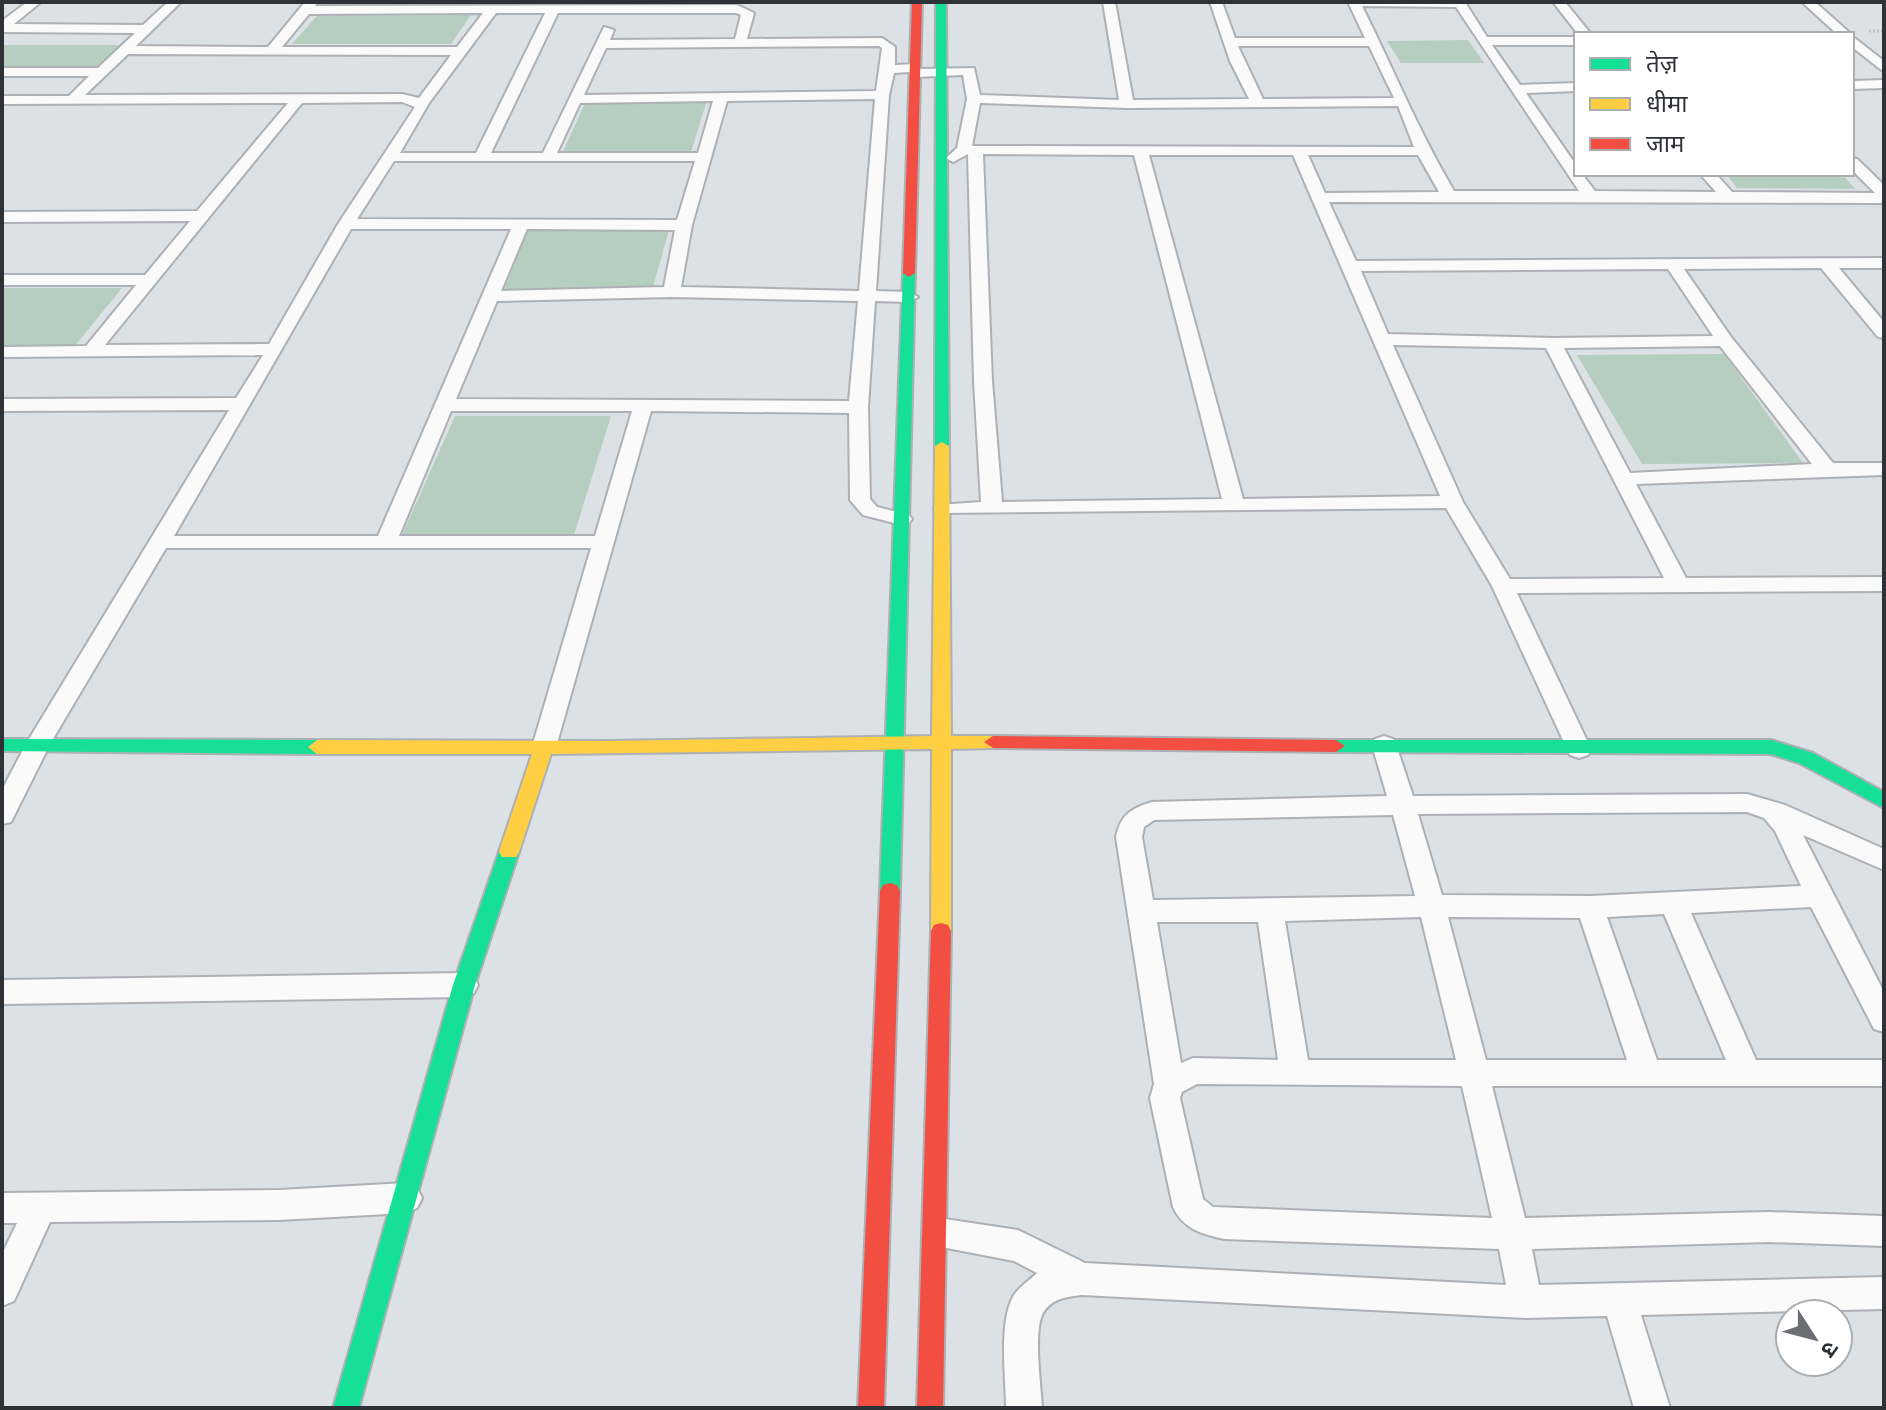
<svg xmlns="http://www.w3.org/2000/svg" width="1886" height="1410" viewBox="0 0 1886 1410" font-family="'Nunito Sans','Noto Sans Devanagari',sans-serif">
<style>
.green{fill:#b5cebf}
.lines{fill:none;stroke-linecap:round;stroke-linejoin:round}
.street-casing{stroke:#adb0b4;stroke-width:4}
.fast-casing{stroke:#adb0b4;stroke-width:4}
.slow-casing{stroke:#adb0b4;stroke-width:4}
.jam-casing{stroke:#adb0b4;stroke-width:4}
.path{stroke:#bec0c3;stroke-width:3;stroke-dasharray:2 2;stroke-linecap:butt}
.street{fill:#fafafb;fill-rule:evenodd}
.fast{fill:#16e098;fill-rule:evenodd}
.slow{fill:#ffcf43;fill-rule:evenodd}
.jam{fill:#f24e42;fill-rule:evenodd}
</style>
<rect width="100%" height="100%" fill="#dce1e6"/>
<!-- green -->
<g class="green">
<polygon points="471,15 451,44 292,44 317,16"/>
<polygon points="1468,40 1484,63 1401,63 1387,41"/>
<polygon points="2,45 124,45 95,70 2,70"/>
<polygon points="585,103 706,103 691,152 563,152"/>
<polygon points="1726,174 1842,174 1855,189 1737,188"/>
<polygon points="669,230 652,291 503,292 528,231"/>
<polygon points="2,288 122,288 73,348 2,348"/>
<polygon points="1724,354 1803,463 1642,464 1577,355"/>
<polygon points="455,416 611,416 574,535 402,535"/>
</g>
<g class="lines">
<!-- street casing -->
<g class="street-casing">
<g id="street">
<path d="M 27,2 L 41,2 L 14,24 L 143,25 L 168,2 L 181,2 L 136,46 L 268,47 L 305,2 L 318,2 L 315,6 L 737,5 L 754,13 L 747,39 L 882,38 L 895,47 L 895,65 L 915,64 L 921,69 L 974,68 L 980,95 L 1119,100 L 1103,2 L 1115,2 L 1133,100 L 1249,99 L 1230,61 L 1210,2 L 1222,2 L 1235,38 L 1365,38 L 1348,2 L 1465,2 L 1487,37 L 1576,37 L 1576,45 L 1492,45 L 1520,85 L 1576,83 L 1576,91 L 1526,93 L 1576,165 L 1576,174 L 1582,174 L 1595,191 L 1716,192 L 1700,174 L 1716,174 L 1732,192 L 1875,193 L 1852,170 L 1852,158 L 1857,159 L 1884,185 L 1884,203 L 1329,202 L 1356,261 L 1884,258 L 1884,268 L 1839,268 L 1884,322 L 1884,338 L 1878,337 L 1821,268 L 1684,269 L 1731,337 L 1833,463 L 1884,463 L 1884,475 L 1636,484 L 1686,578 L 1884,577 L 1884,591 L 1517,593 L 1591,749 L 1588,755 L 1579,758 L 1570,755 L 1567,749 L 1492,586 L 1446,508 L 937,513 L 934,509 L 937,505 L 981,502 L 974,381 L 968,154 L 953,162 L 946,158 L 957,148 L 967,99 L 963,75 L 915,77 L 909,72 L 894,73 L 889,95 L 876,291 L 909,292 L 918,297 L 909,302 L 875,301 L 868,407 L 870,499 L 877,507 L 909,515 L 912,519 L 909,523 L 902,525 L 863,515 L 850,500 L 849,413 L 651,411 L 556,747 L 553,753 L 544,756 L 535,753 L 532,747 L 591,548 L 166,548 L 50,744 L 11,822 L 2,824 L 2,790 L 26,744 L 229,410 L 2,411 L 2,399 L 236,398 L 263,355 L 2,357 L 2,347 L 86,346 L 136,285 L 2,285 L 2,275 L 145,275 L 190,221 L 2,222 L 2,212 L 197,211 L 288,103 L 2,104 L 2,96 L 69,96 L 89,76 L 2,76 L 2,68 L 98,68 L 135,33 L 2,32 L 2,21 ZM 1362,6 L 1456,7 L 1579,191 L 1454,191 C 1419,132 1392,66 1362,6 ZM 483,13 L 457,47 L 282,47 L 309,14 ZM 496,13 L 545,13 L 476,153 L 400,153 L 429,103 ZM 558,13 L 736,13 L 741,15 L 735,39 L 610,40 L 614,30 L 604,27 L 543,153 L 491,153 ZM 879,46 L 882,48 L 876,91 L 584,95 L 606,48 ZM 1238,46 L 1369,46 L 1394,98 L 1263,99 ZM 128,54 L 451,55 L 419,98 L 402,94 L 85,95 ZM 875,99 L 859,291 L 681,287 L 692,225 L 727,101 ZM 713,101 L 698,153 L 557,153 L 580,103 ZM 402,102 L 415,107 L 338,224 L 269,344 L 105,345 L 302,103 ZM 980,103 L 1127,108 L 1398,106 L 1414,147 L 972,146 ZM 983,154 L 1134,155 L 1222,499 L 1002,502 L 992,381 ZM 1149,155 L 1293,155 L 1440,496 L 1243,499 ZM 1308,155 L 1418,155 L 1439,192 L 1325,193 ZM 394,161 L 695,161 L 677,220 L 357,219 ZM 351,229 L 511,229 L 378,536 L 174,536 ZM 527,229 L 675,230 L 664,287 L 501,291 ZM 1668,269 L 1713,336 L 1552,338 L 1388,334 L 1361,271 ZM 672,297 L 858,301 L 849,401 L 456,399 L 497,301 ZM 1393,345 L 1546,348 L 1664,578 L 1510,579 L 1463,502 ZM 1720,346 L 1812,464 L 1630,473 L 1564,348 ZM 451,411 L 632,411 L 595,536 L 399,536 Z"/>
<polygon points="1553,2 1565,2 1591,34 1578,34"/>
<polygon points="1802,2 1815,2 1851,34 1837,34"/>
<polygon points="1852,36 1884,61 1884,72 1852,47"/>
<polygon points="1884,80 1884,88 1852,89 1852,81"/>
<path d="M 1384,736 L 1393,739 L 1396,745 L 1413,796 L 1747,794 L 1785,805 L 1884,849 L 1884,870 L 1803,835 L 1884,992 L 1884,1032 L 1874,1029 L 1811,907 L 1691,913 L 1756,1060 L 1884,1060 L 1884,1086 L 1492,1086 L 1525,1218 L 1769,1212 L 1884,1216 L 1884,1246 L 1769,1242 L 1532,1249 L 1539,1285 L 1884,1277 L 1884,1309 L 1641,1315 L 1670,1408 L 1634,1408 L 1607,1316 L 1526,1318 L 1082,1295 C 1067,1297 1052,1298 1043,1313 C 1033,1331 1041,1386 1042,1408 L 1006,1408 C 1006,1378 998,1321 1014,1295 C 1019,1287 1030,1280 1037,1273 L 1014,1261 L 926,1244 L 922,1233 L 926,1222 L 938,1218 L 1018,1230 L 1085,1263 L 1506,1285 L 1499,1249 L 1224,1239 C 1202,1234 1183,1229 1173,1207 L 1150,1098 L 1154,1084 L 1116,837 C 1120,815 1132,808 1152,802 L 1387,796 L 1372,745 L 1375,739 ZM 1747,812 L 1764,818 L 1775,831 L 1801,886 L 1590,896 L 1442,895 L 1418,814 ZM 1393,815 L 1415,896 L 1153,900 L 1142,837 L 1144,827 L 1154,820 ZM 1664,914 L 1726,1060 L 1657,1060 L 1607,917 ZM 1421,917 L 1456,1060 L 1308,1060 L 1285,921 ZM 1448,917 L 1580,918 L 1627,1060 L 1486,1060 ZM 1157,922 L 1258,922 L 1278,1060 L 1193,1058 L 1181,1063 ZM 1197,1084 L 1462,1086 L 1492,1218 L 1213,1207 L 1203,1199 L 1180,1098 L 1182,1092 Z"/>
<polygon points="464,973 474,977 478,985 474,993 464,997 2,1004 2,980"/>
<polygon points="406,1183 417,1188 422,1198 417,1208 406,1213 279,1220 50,1222 14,1301 2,1306 2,1254 17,1223 2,1223 2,1193 279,1190"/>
</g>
</g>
<!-- fast casing -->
<g class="fast-casing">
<g id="fast">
<polygon points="936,2 946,2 949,446 942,450 935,446"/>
<polygon points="909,269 915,273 900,891 897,897 890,899 883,897 880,891 903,273"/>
<polygon points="2,739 317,740 326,747 317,754 2,751"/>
<polygon points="1336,740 1771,740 1813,753 1884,792 1884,808 1799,763 1770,754 1336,752 1327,746"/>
<polygon points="509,845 516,847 519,852 475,985 359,1408 333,1408 453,985 499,852 502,847"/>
</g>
</g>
<!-- slow casing -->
<g class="slow-casing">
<polygon id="slow" points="942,442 949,446 951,736 993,736 1002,742 993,748 951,749 951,931 948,937 941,939 934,937 931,931 932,749 551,754 519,852 516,857 502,857 499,852 532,754 317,754 308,747 317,740 610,741 932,736 935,446"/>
</g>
<!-- jam casing -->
<g class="jam-casing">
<g id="jam">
<polygon points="912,2 922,2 915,273 909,277 903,273"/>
<polygon points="993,736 1336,740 1345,746 1336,752 993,748 984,742"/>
<polygon points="890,883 897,885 900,891 884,1408 858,1408 880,891 883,885"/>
<polygon points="941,923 948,925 951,931 943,1408 917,1408 931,931 934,925"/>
</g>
</g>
<!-- path -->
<polyline class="path" points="1869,31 1884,31"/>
<!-- street -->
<use href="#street" class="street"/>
<!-- fast -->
<use href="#fast" class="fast"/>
<!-- slow -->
<use href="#slow" class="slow"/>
<!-- jam -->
<use href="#jam" class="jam"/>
</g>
<!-- border -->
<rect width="1886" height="1410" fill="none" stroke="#2e3135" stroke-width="8"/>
<!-- legend -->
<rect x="1574" y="32" width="280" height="144" fill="#ffffff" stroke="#abadae" stroke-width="2"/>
<rect x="1590" y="58" width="40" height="12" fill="#16e098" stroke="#abadae" stroke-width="2"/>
<text x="1646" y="72" font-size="24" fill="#2e3135">तेज़</text>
<rect x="1590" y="98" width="40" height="12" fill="#ffcf43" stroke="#abadae" stroke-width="2"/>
<text x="1646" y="112" font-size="24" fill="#2e3135">धीमा</text>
<rect x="1590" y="138" width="40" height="12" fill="#f24e42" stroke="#abadae" stroke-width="2"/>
<text x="1646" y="152" font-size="24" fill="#2e3135">जाम</text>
<!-- north arrow -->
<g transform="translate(1814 1338) rotate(126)"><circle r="38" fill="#ffffff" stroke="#abadae" stroke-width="2"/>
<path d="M0-6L14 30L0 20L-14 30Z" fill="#6b6f73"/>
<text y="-12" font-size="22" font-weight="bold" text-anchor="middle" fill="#2e3135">उ</text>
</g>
</svg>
